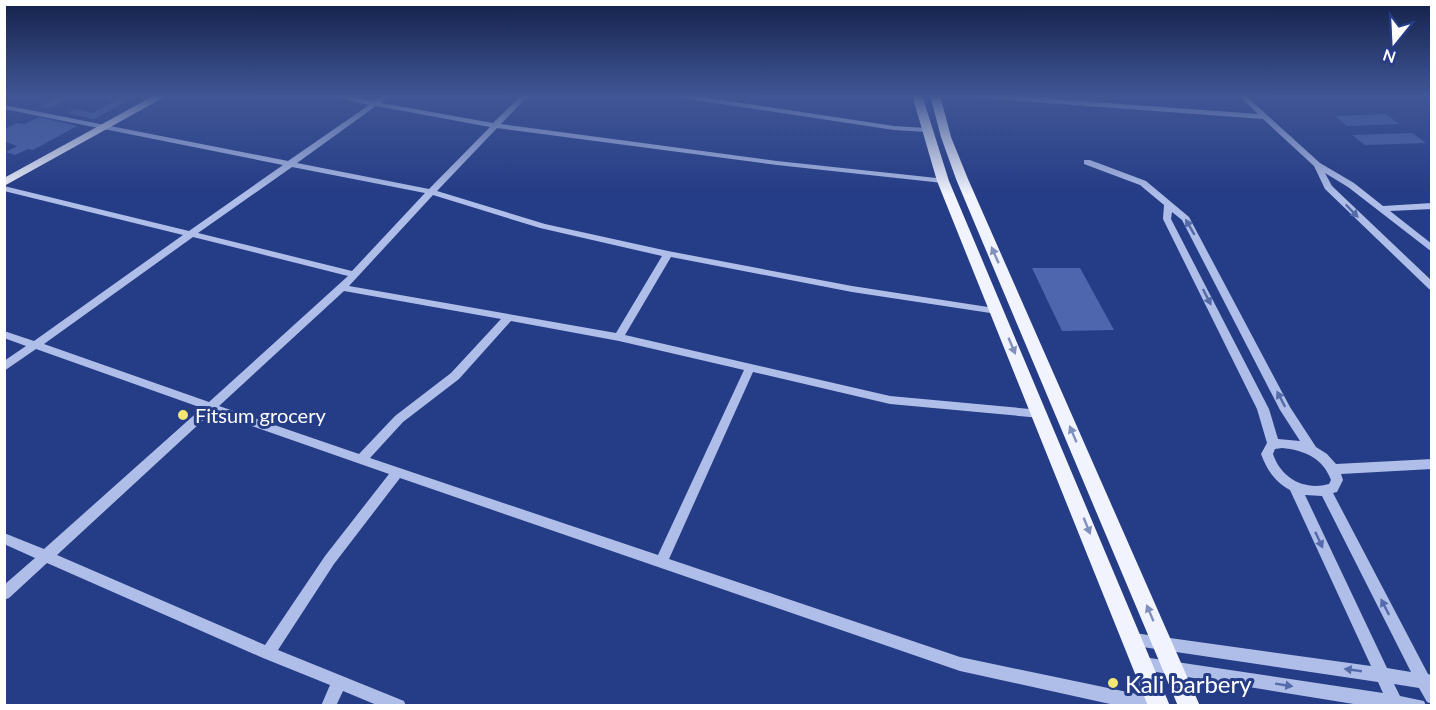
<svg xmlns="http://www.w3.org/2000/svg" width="1436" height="710" viewBox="0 0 1436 710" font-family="Lato,sans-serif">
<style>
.building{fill:#4d66ad}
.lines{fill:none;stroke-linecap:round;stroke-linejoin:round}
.minor{fill:#afbee8;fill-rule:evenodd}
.major{fill:#f1f4fe;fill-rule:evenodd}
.oneway{fill:#556aa8}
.oneway2{fill:#818fbc}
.poi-dot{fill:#f3e673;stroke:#253c86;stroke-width:2}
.labels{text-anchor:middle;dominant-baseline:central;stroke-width:6;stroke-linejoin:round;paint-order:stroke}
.poi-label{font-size:20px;fill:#fff;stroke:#253c86;text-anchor:start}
.near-poi-label{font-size:24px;fill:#fff;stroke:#253c86;text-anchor:start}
</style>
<rect width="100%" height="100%" fill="#253c86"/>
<!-- building -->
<g class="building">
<polygon points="47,95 60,95 57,96 71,98 49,108 40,107 55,98"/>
<polygon points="103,95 138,95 94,119 68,113 75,109 92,113 119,98"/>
<polygon points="1386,114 1399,124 1347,126 1335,116"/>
<polygon points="39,117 77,126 33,150 28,149 15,155 6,152 17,146 4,141 4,129 17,123 25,124"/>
<polygon points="1412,133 1426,143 1365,145 1352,135"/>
<polygon points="1032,268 1080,268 1114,330 1062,331"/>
</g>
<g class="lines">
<!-- minor -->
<g class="minor">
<path d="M 324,95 L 339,95 L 373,101 L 382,95 L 390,95 L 381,103 L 493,123 L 522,95 L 529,95 L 501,124 L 777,161 L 946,179 L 946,183 L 943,183 L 777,165 L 497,128 L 437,191 L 545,224 L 668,251 L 852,286 L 1001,309 L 1002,311 L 997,314 L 852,292 L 671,257 L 625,335 L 890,396 L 1041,410 L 1045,411 L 1047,414 L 1045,417 L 1041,418 L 890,404 L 753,372 L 669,559 L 960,657 L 1156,698 L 1161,701 L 1163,706 L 1119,706 L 960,671 L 400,478 L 334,564 L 278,650 L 404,701 L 406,706 L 379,706 L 343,691 L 336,706 L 321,706 L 330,685 L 263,658 L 47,563 L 9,598 L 4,600 L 4,585 L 35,558 L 4,544 L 4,533 L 44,549 L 202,408 L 36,349 L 4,371 L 4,361 L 26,346 L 4,338 L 4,331 L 34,341 L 183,235 L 4,191 L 4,186 L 189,231 L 283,165 L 4,109 L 4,105 L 288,161 L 369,105 ZM 376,106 L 490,127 L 429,189 L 297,163 ZM 292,167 L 425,193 L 352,271 L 198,233 ZM 433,195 L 540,228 L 662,256 L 616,333 L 349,286 ZM 193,237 L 348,276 L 209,402 L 44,344 ZM 344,291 L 501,319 L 451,373 L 395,416 L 359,454 L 219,406 ZM 511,321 L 619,341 L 744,370 L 658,555 L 370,458 L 403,422 L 459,379 ZM 212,412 L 389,474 L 325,556 L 265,645 L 57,555 Z"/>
<polygon points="672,95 690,95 894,126 927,128 931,130 927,132 894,130 675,97"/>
<polygon points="964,95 998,95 1258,114 1238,95 1245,95 1320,163 1354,183 1383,206 1432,203 1432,209 1390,211 1432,244 1432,252 1348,187 1325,173 1332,186 1432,281 1432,290 1429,289 1325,189 1314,166 1263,119 967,97"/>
<polygon points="1326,95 1353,95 1346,99"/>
<path d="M 1084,160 L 1090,160 L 1146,181 L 1189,217 L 1290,407 L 1316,447 L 1327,454 L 1336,464 L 1432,459 L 1432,469 L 1341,474 L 1343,480 L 1337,492 L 1333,493 L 1428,674 L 1432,675 L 1432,704 L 1427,702 L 1419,688 L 1394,684 L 1400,696 L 1424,701 L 1426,706 L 1366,706 L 1138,669 L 1136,664 L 1138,659 L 1143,657 L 1383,693 L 1378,682 L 1129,645 L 1127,640 L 1129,635 L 1134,633 L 1371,666 L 1290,490 C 1275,482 1267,470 1261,454 L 1267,443 L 1257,409 L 1163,219 L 1164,205 L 1140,185 L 1084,164 ZM 1172,212 L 1182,220 L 1280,410 L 1300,441 L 1278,439 L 1269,409 L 1171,219 ZM 1282,448 C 1304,450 1323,458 1331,480 L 1329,484 C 1304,491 1281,478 1273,454 L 1275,449 ZM 1305,495 L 1322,496 L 1411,672 L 1387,668 Z"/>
</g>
<!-- major -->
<g class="major">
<polygon points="155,95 168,95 4,186 4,178"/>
<polygon points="912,95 922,95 949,181 1170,706 1148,706 937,181"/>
<polygon points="930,95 940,95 951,137 968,179 1200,706 1178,706 956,179 941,137"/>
</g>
</g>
<!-- one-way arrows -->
<defs><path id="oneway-solid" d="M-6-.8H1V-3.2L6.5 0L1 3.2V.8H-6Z" transform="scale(1.5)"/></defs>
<g class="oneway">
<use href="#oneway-solid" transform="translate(1352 211) rotate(46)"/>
<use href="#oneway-solid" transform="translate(1190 227) rotate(-120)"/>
<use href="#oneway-solid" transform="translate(1207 297) rotate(63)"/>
<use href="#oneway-solid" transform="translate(1281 399) rotate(-118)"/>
<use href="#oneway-solid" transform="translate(1319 540) rotate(65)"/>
<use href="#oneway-solid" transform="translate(1385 607) rotate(-117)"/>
<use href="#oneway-solid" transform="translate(1353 670) rotate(-172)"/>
<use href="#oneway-solid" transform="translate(1284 685) rotate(9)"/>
</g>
<g class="oneway2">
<use href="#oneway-solid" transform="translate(995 255) rotate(-114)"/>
<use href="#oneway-solid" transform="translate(1012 346) rotate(67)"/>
<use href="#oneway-solid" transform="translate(1073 434) rotate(-113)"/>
<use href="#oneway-solid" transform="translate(1087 526) rotate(68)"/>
<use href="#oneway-solid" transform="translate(1150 613) rotate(-113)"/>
</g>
<!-- sky -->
<linearGradient id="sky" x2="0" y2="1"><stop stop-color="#14214a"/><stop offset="0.49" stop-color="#405695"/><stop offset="1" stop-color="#405695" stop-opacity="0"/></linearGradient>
<rect width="1436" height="195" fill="url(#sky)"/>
<!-- markers -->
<g class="poi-dot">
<circle cx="183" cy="415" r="6"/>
<circle cx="1113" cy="683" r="6"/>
</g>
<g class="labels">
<!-- poi labels -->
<g class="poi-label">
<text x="195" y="415">Fitsum grocery</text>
</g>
<!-- near-poi labels -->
<g class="near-poi-label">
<text x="1125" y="683">Kali barbery</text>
</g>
</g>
<!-- border -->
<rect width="1436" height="710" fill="none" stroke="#ffffff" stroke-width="12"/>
<!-- north arrow -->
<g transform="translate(1394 42) rotate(198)" stroke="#253c86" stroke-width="4.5" paint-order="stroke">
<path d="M0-4.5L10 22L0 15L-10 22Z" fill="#ffffff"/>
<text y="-9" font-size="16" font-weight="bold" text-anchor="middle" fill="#ffffff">N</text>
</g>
</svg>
